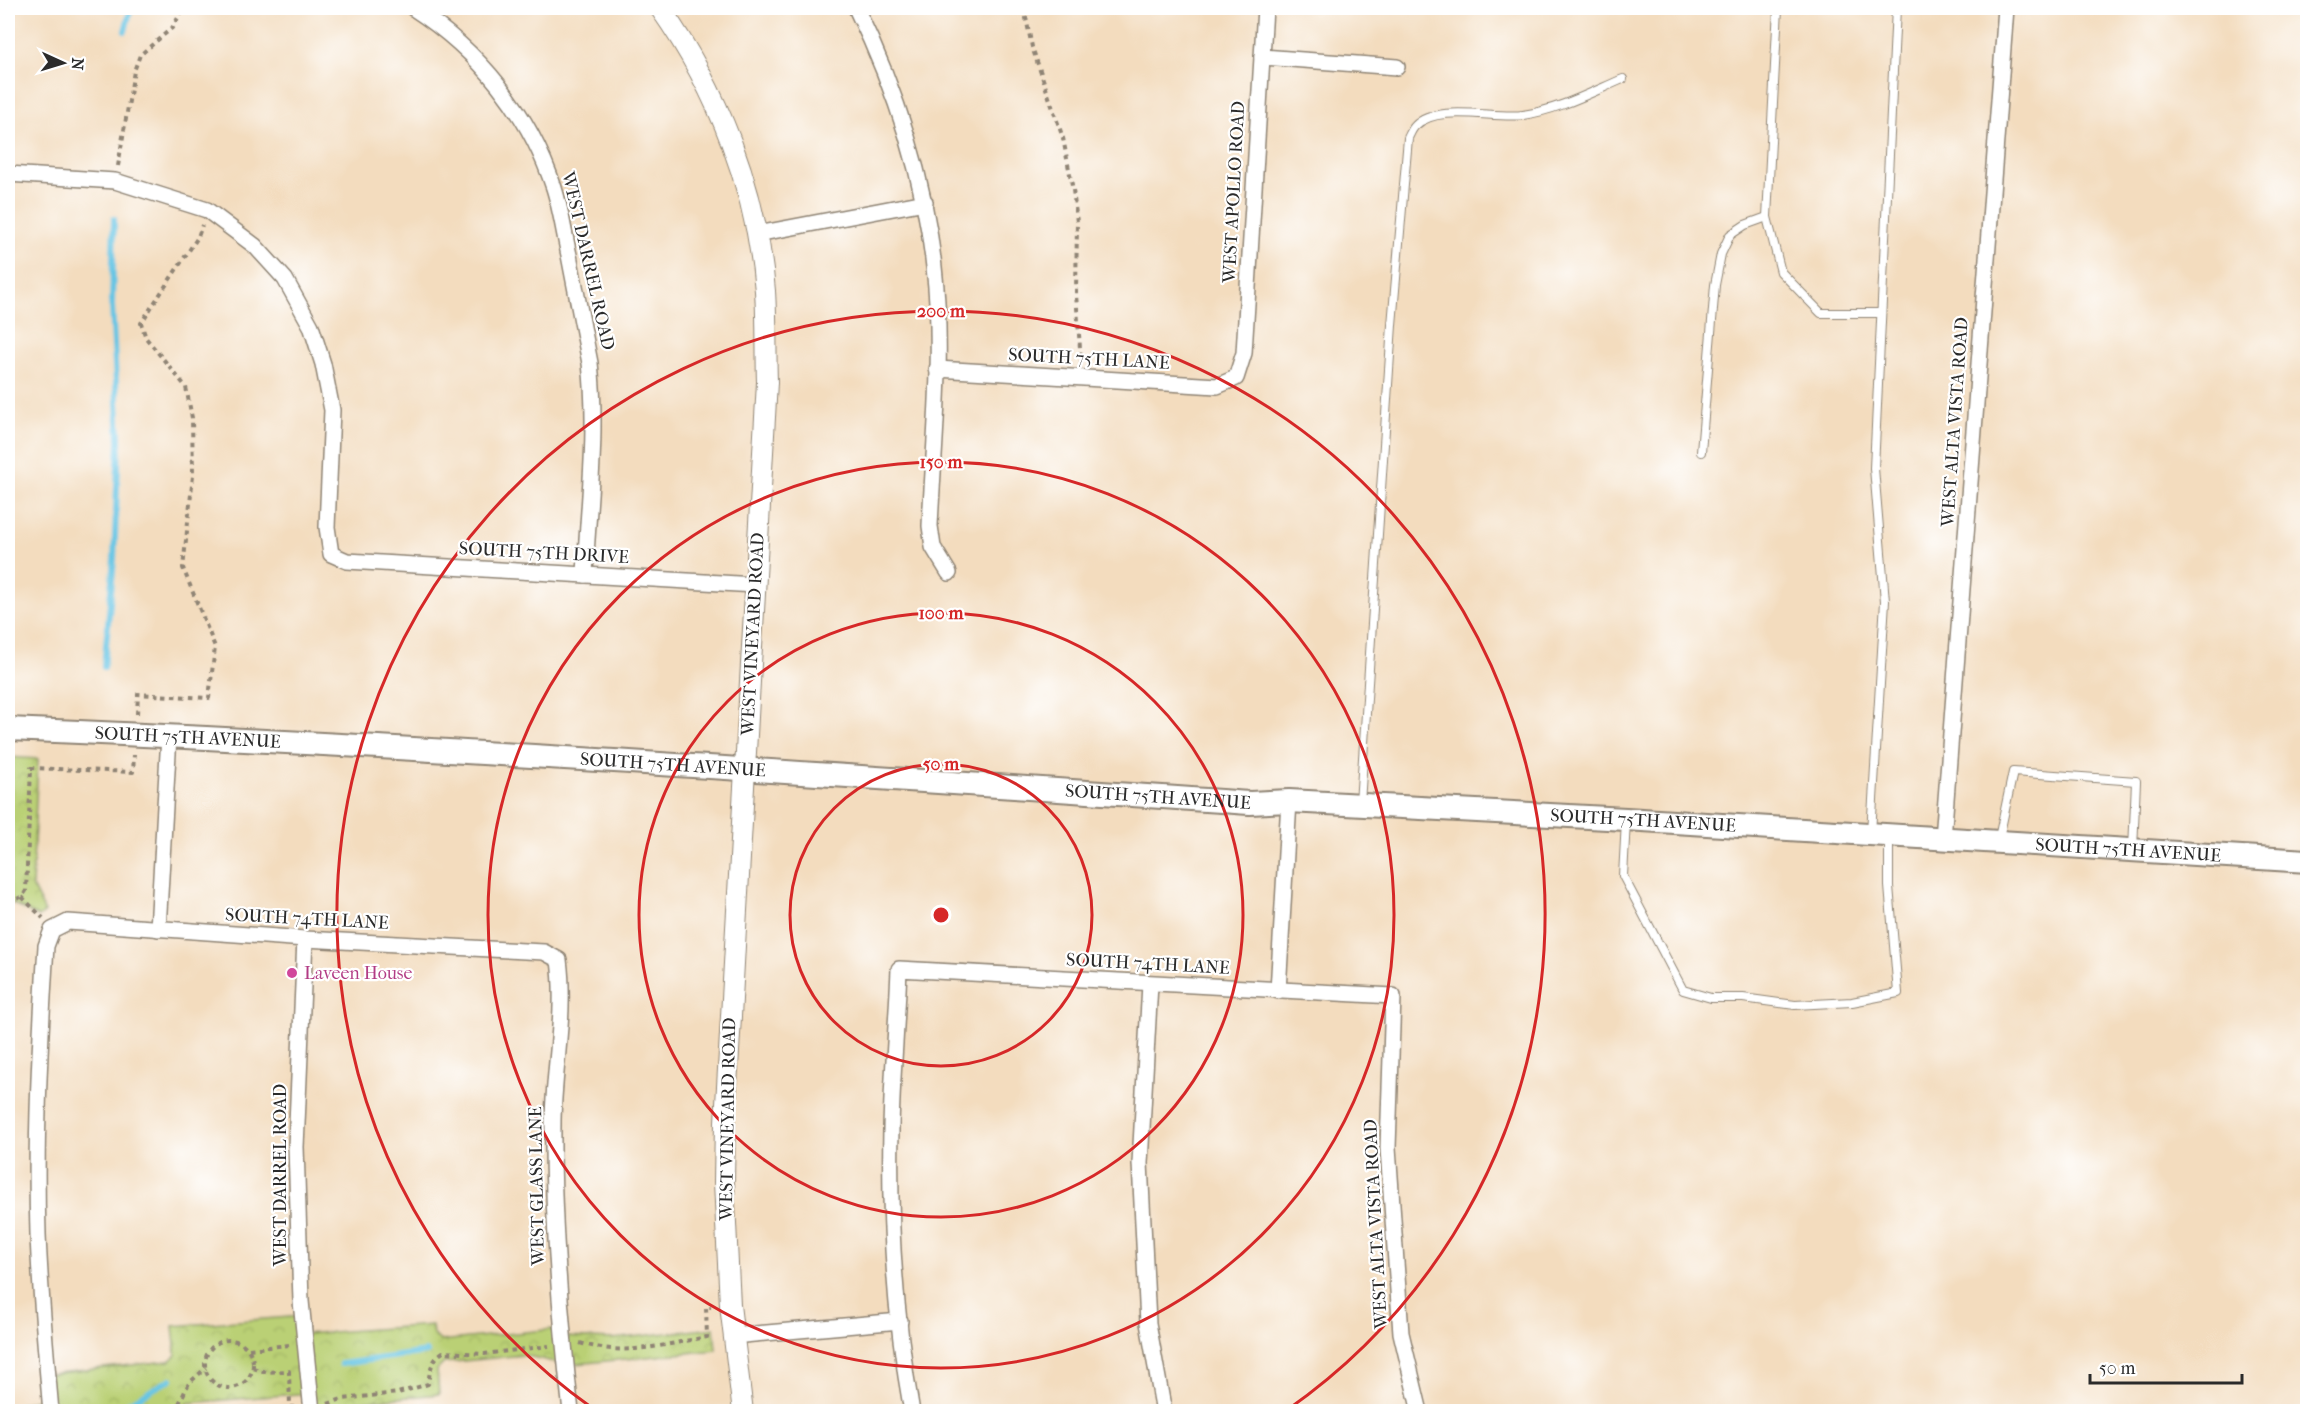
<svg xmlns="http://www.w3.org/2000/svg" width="2315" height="1419" viewBox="0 0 2315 1419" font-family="'IM FELL French Canon',serif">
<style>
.park{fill:url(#park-crowns);stroke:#727e50;stroke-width:1.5}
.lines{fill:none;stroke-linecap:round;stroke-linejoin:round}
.stream{stroke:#66c5e4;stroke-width:6}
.service-casing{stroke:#8f8474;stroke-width:10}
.minor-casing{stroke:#8f8474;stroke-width:18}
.tertiary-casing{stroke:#8f8474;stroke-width:22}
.secondary-casing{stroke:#8f8474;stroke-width:26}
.path{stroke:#8f8474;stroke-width:4;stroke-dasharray:4.5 4.5;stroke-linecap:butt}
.service{stroke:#fff;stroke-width:8}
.minor{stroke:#fff;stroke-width:15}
.tertiary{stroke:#fff;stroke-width:20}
.secondary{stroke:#fff;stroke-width:22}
.ring{fill:none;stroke:#d62828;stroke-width:3}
.hotel-dot{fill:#d1479c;stroke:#fff;stroke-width:2}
.labels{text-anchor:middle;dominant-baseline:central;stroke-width:4.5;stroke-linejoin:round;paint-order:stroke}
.street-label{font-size:18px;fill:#2b2b2b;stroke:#fff}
.hotel-label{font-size:18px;fill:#b23c85;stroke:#fff;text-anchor:start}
.centre{fill:#d62828;stroke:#fff;stroke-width:3}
.ring-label{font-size:18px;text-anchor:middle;font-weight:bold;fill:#d62828;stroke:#fff;stroke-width:4.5;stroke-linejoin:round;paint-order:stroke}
</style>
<defs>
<pattern id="park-crowns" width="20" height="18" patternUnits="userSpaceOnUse" patternTransform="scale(1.5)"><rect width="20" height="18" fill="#bad074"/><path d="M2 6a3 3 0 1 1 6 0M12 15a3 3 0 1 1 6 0" fill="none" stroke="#a0b365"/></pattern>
</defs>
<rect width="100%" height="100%" fill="#fff"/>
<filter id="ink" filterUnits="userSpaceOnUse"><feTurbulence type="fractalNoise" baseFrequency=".0167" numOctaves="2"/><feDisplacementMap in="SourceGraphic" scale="12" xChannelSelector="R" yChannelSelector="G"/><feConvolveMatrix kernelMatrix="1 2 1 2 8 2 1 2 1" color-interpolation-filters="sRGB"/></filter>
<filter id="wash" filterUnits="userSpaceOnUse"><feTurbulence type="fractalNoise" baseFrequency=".008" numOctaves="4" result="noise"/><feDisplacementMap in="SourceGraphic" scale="24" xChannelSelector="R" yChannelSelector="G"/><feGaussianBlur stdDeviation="1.35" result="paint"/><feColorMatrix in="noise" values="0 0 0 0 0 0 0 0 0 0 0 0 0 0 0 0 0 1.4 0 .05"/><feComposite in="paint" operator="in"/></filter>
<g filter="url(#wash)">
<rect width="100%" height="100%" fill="#f3dcbe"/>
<!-- park -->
<g class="park">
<polygon points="8,757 38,759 32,886 45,912 39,917 8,901"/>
<polygon points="303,1316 304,1334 432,1325 433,1335 441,1341 563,1328 564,1337 613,1339 714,1328 716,1350 566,1365 524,1355 444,1363 437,1370 439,1394 358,1402 314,1411 309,1393 188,1403 183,1411 8,1412 8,1408 44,1397 40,1375 169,1361 176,1355 173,1326"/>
</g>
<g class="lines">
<!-- stream -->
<g class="stream">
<polyline points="125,31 131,8"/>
<polyline points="104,667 114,559 119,441 112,305 114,219"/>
<polyline points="341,1364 427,1352"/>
<polyline points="113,1412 171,1379"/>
</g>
</g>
</g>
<g filter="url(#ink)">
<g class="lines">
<!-- service casing -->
<g class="service-casing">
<g id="service">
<polyline points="1778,8 1767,217 1781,272 1821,313 1881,313"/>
<polyline points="1701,452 1715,285 1721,254 1730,235 1745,225 1767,217"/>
<path d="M 1360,803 L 1392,325 L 1408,138 C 1410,134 1412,129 1415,126 C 1437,103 1494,119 1523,115 C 1558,110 1592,92 1623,79"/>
<polyline points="1626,821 1623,876 1683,990 1711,998 1743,998 1795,1005 1852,1002 1898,993 1889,886 1889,837"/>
<polyline points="1871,833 1885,601 1874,468 1896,8"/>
<polyline points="1999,838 2013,772 2136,781 2133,849"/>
</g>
</g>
<!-- minor casing -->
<g class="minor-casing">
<g id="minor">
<path d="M 413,8 C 479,51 529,112 554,188 C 561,210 564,233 569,255 C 576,291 583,327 590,363 C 598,433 588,505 585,575"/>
<path d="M 856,8 C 896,90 924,176 934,267 C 944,352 934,440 930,526 L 933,547 L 949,573"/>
<polyline points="1262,57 1397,67"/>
<polyline points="8,174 115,181 207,210 255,246 285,279 311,326 323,364 332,410 327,527 331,554 347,561 755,585"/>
<polyline points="757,234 925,202"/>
<polyline points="937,369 1217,386 1236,378 1244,353 1265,8"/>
<polyline points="1943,839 2006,8"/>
<polyline points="158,929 169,736"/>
<polyline points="305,939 296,1147 301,1301 312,1412"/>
<polyline points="1150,984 1140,1163 1148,1323 1164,1412"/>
<polyline points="1278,991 1289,801"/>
<polyline points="733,1336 900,1321"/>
<path d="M 51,1412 C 46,1352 40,1293 38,1234 C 35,1138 40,1042 46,946 L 52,930 L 68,922 L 305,939 L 544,952 L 559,960 C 566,1013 554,1066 553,1120 C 552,1217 560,1315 571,1412"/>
<path d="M 912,1412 C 895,1319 889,1223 891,1129 C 892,1076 897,1022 899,969 L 1393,996 L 1388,1148 L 1401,1333 L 1420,1412"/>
</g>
</g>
<!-- tertiary casing -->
<g class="tertiary-casing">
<path id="tertiary" d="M 660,8 C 718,90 757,190 765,291 C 767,321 766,352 767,382 L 725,1122 L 724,1182 L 730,1305 L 743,1412"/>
</g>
<!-- secondary casing -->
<g class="secondary-casing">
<g id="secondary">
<path id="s1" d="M 8,729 C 422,746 836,775 1250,803 L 1289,801 L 1626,819 L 2308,861"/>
</g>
</g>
<!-- path -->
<g class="path">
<polyline points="1024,8 1032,47 1063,138 1073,190 1077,222 1076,294 1081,362"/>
<polyline points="118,166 134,71 140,55 172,28 184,8"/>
<polyline points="137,714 138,694 209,698 215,647 183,568 193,476 192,418 186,387 146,338 141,323 198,237 202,225"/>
<polyline points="22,897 43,918"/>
<path d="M 8,898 C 16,900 21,899 26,891 L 31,768 L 133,772 L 134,755"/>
<circle cx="229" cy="1364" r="24"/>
<path d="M 580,1343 C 626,1357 661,1345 707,1337 L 706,1307 L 711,1307"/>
<polyline points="249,1349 289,1345"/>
<polyline points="253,1368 266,1372 289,1371 290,1407 296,1407"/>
<path d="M 328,1404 L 342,1399 L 398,1393 L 428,1384 C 430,1370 431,1360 443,1352 L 484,1354 L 549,1346"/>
<polyline points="175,1412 189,1383 206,1368"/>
</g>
<!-- service -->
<use href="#service" class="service"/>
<!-- minor -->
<use href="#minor" class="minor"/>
<!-- tertiary -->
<use href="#tertiary" class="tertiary"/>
<!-- secondary -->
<use href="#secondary" class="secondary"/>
</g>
</g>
<!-- distance rings -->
<g class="ring">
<circle cx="941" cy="915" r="151"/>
<circle cx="941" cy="915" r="302"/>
<circle cx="941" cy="915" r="453"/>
<path d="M595 1410A604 604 0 1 1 1287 1410"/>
</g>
<!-- markers -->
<circle class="hotel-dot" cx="292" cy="973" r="6"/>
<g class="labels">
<!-- street labels -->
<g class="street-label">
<text transform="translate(1234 192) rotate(-87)">WEST APOLLO ROAD</text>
<text transform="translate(588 261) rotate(77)">WEST DARREL ROAD</text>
<text transform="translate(1089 359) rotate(3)">SOUTH 75TH LANE</text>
<text transform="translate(1955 422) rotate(-86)">WEST ALTA VISTA ROAD</text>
<text transform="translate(544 553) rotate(3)">SOUTH 75TH DRIVE</text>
<text transform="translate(753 634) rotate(-87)">WEST VINEYARD ROAD</text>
<text stroke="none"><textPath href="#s1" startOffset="180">SOUTH 75TH AVENUE</textPath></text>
<text stroke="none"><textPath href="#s1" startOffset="666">SOUTH 75TH AVENUE</textPath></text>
<text stroke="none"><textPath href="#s1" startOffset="1152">SOUTH 75TH AVENUE</textPath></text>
<text stroke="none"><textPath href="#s1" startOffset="1638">SOUTH 75TH AVENUE</textPath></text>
<text stroke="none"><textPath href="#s1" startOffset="2124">SOUTH 75TH AVENUE</textPath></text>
<text transform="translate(307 919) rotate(3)">SOUTH 74TH LANE</text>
<text transform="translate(1148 964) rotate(3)">SOUTH 74TH LANE</text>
<text transform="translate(728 1119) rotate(-89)">WEST VINEYARD ROAD</text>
<text transform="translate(280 1175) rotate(-90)">WEST DARREL ROAD</text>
<text transform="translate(537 1186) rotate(-91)">WEST GLASS LANE</text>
<text transform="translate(1376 1224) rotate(-93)">WEST ALTA VISTA ROAD</text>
</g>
<!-- hotel labels -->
<g class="hotel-label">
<text x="304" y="973">Laveen House</text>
</g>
</g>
<circle cx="941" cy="915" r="9" class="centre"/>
<g class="ring-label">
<text x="941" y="317">200 m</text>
<text x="941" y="468">150 m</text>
<text x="941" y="619">100 m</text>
<text x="941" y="770">50 m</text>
</g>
<!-- margin -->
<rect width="2315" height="1419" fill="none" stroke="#fff" stroke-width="30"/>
<!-- north arrow -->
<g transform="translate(63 63) rotate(94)" stroke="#ffffff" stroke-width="4.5" paint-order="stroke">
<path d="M0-4.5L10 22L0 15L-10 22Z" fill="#2b2b2b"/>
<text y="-9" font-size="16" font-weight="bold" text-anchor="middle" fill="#2b2b2b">N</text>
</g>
<!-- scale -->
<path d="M2090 1374v9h152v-9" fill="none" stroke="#2b2b2b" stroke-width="3"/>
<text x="2099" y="1374" font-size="18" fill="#2b2b2b" stroke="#ffffff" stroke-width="4.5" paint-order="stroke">50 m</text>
</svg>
